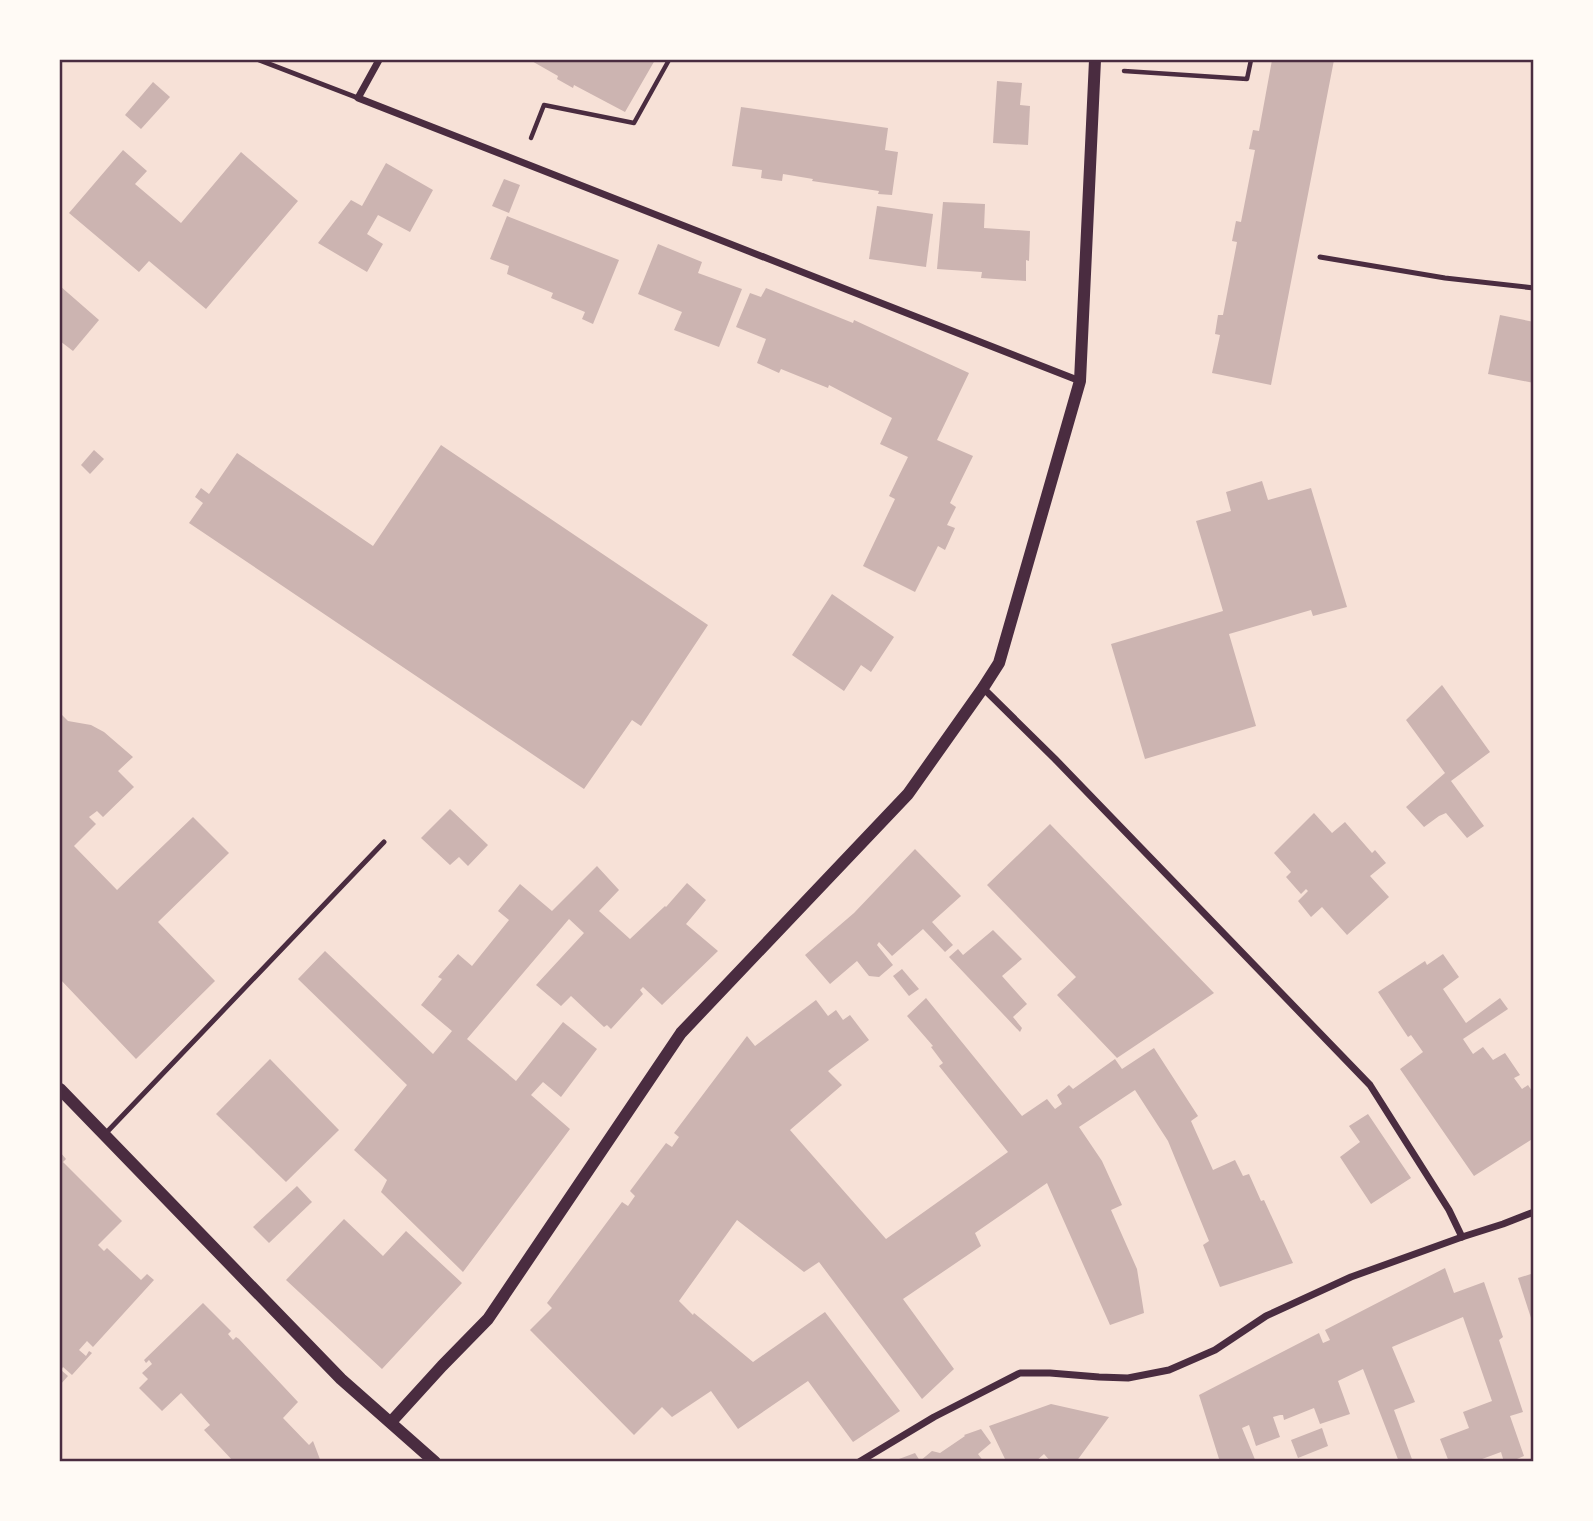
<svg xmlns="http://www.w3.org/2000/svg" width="1593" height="1521" viewBox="0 0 1593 1521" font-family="Jost,sans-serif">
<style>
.building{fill:#ccb4b1}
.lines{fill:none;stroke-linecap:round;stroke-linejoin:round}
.path{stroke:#4a2c40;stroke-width:4.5}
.service{stroke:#4a2c40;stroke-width:5}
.minor{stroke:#4a2c40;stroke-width:7}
.tertiary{stroke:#4a2c40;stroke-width:12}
.neatline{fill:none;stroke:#4a2c40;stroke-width:2.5}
</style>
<rect width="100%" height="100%" fill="#f7e1d7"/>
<!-- building -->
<g class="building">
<polygon points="530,60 655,60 625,112 574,85 573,88 557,79 558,76"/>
<polygon points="1272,60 1334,60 1271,385 1212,373 1220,335 1215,334 1218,315 1223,315 1237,242 1232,241 1236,221 1241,222 1255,150 1249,149 1253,130 1259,131"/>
<polygon points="997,81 1022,83 1020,105 1030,106 1028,145 993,143"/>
<polygon points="153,82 170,97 141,129 125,115"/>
<polygon points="741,107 888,128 885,150 898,152 892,195 878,194 879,191 812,181 813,179 783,174 782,181 761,178 762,170 732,166"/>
<polygon points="123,150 147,171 135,184 181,223 241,152 298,201 206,309 149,261 139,272 69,213"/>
<polygon points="386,163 433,190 410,232 378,215 367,234 383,244 367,272 318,243 351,200 362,206"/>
<polygon points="504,179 520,185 509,213 492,206"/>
<polygon points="943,202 985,204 984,228 1030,231 1029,261 1026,260 1026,281 981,278 982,272 937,269"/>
<polygon points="877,206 933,214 926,267 869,259"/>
<polygon points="507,216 619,260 593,324 582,319 585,312 551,298 553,293 507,274 509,266 490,259"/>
<polygon points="658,244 702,262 698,273 742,289 719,347 674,330 682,312 638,294"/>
<polygon points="60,286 99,320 73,351 60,341"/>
<polygon points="766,288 853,323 854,320 969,373 937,440 973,456 950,503 956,507 947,525 955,528 945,550 938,546 915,592 863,566 895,499 889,496 908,457 880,444 892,418 829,385 828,388 781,369 779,373 757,363 766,339 736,327 750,293 761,297"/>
<polygon points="1500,315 1534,322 1534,383 1488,374"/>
<polygon points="441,445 708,625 641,726 632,720 584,789 189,523 203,503 195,497 201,488 209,494 237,453 373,546"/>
<polygon points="94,450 104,459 90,474 81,465"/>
<polygon points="1262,481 1268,500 1311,488 1347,607 1313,616 1311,610 1229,634 1256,726 1145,759 1111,644 1223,611 1196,521 1231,511 1226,492"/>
<polygon points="832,594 894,637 871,672 861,665 844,691 792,655"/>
<polygon points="1442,685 1490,752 1451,781 1484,826 1467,838 1446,813 1439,816 1424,827 1406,807 1445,773 1406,720"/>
<polygon points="60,713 68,721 91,725 104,732 133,757 118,771 134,787 103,817 97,811 89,817 96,824 74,846 117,890 193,817 229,853 158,922 215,981 136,1059 60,979"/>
<polygon points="450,809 488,845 468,866 459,857 450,865 421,838"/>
<polygon points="1314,813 1332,833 1345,822 1372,853 1375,850 1386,863 1370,876 1389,897 1347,935 1322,907 1311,917 1298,901 1308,891 1306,889 1301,894 1286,877 1291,872 1274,853"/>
<polygon points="1050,824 1214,993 1117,1058 1057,995 1076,977 987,885"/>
<polygon points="915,849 961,896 932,922 953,945 945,952 923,929 892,956 879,942 877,945 893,965 879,977 869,976 857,961 830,984 805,955 854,913"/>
<polygon points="597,866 619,890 599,911 630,939 665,906 666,907 687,883 706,900 686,924 718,951 662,1005 643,987 640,990 643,994 611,1029 607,1025 604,1027 571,996 561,1006 536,985 584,933 569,919 467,1039 516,1081 563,1022 597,1049 561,1097 543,1082 531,1095 570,1129 463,1272 381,1192 387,1180 354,1150 407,1085 298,979 325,951 433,1054 452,1031 421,1005 442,979 438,977 458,954 472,966 509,920 498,911 520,884 552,911"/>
<polygon points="993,930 1022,959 1002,976 1027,1004 1013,1017 1022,1028 1020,1032 949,957 958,949 963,955"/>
<polygon points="1443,954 1459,977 1443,989 1466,1023 1500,998 1508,1009 1463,1039 1473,1054 1483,1047 1493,1060 1505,1053 1520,1075 1514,1078 1522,1089 1528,1085 1534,1094 1534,1138 1474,1176 1400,1069 1423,1052 1411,1035 1408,1037 1378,992 1425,961 1427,965"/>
<polygon points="902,969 919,989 909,996 893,976"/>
<polygon points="926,998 1022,1116 1047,1099 1055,1109 1062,1104 1057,1095 1069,1085 1073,1089 1115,1059 1122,1069 1154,1048 1198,1116 1191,1121 1213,1170 1235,1160 1243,1176 1249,1174 1261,1201 1264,1200 1293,1263 1220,1287 1203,1245 1209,1241 1168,1141 1135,1090 1079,1127 1102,1161 1122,1205 1111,1210 1137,1269 1144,1313 1110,1325 1047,1183 975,1233 981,1246 903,1299 954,1369 922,1399 819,1262 804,1272 737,1220 679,1301 693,1315 694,1313 753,1362 825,1312 900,1411 853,1442 808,1381 738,1429 711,1391 672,1417 662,1407 634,1435 530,1330 552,1308 547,1303 622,1202 628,1206 635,1196 630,1191 666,1143 672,1147 679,1137 674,1133 747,1036 755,1046 816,1000 828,1016 836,1010 843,1020 850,1015 869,1040 828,1071 842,1085 790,1130 886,1239 1008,1152 939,1066 943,1063 931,1047 933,1046 907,1016"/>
<polygon points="270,1059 339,1130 286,1182 216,1114"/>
<polygon points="1368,1114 1411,1178 1371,1204 1340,1157 1360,1142 1349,1126"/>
<polygon points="60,1152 66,1159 63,1162 122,1221 98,1245 104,1251 107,1248 141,1280 147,1274 154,1280 93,1347 87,1341 79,1350 86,1356 89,1351 92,1353 72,1375 63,1367 61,1370 68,1376 60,1385"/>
<polygon points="297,1186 312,1202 269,1243 253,1227"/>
<polygon points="344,1219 383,1256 406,1231 462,1283 382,1369 286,1280"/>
<polygon points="1445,1268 1454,1293 1484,1282 1503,1337 1499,1340 1523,1412 1510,1416 1524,1456 1510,1462 1504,1462 1501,1452 1474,1462 1449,1462 1440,1439 1469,1428 1463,1412 1492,1401 1463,1317 1392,1347 1415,1402 1394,1410 1413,1462 1399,1462 1363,1369 1338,1381 1350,1414 1320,1424 1314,1408 1284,1420 1283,1415 1280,1415 1273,1417 1280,1437 1256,1446 1249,1425 1242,1428 1256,1462 1220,1462 1199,1395 1319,1333 1323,1343 1330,1340 1325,1330"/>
<polygon points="1534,1273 1534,1324 1533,1324 1518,1278"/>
<polygon points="203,1303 231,1331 228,1334 233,1340 236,1337 239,1339 298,1402 283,1418 309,1445 313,1441 321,1462 234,1462 204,1430 210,1425 181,1393 162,1411 139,1388 148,1379 142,1373 152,1364 149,1360 146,1363 144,1360"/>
<polygon points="1051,1404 1109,1417 1076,1462 1051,1462 1044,1454 1035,1462 1003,1462 1005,1459 989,1426"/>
<polygon points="1322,1428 1328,1446 1298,1458 1291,1440"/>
<polygon points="981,1429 991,1443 978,1454 984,1462 891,1462 915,1453 920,1461 932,1451 940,1453 965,1436 964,1435"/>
</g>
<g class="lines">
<!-- path -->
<g class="path">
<polyline points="1124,71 1247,79 1251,60"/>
<polyline points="531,138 544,105 634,123 669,60"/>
</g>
<!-- service -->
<g class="service">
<polyline points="259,60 358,98"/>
<polyline points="1320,257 1445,278 1534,288"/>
<polyline points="106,1133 384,842"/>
</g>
<!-- minor -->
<g class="minor">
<polyline points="379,60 358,98 1080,381"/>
<polyline points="983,688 1055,759 1370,1085 1449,1210 1462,1237"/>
<polyline points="859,1462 934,1417 1020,1373 1050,1373 1099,1377 1128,1378 1169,1370 1215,1350 1266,1316 1351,1277 1462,1237 1503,1224 1534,1212"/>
</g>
<!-- tertiary -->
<g class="tertiary">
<polyline points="60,1089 341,1379 435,1462"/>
<polyline points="391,1422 442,1366 488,1319 681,1033 908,794 983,688 999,663 1080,381 1095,60"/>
</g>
</g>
<!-- border -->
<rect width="1593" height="1521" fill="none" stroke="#fffaf5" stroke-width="122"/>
<rect x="61" y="61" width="1471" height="1399" class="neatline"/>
</svg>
